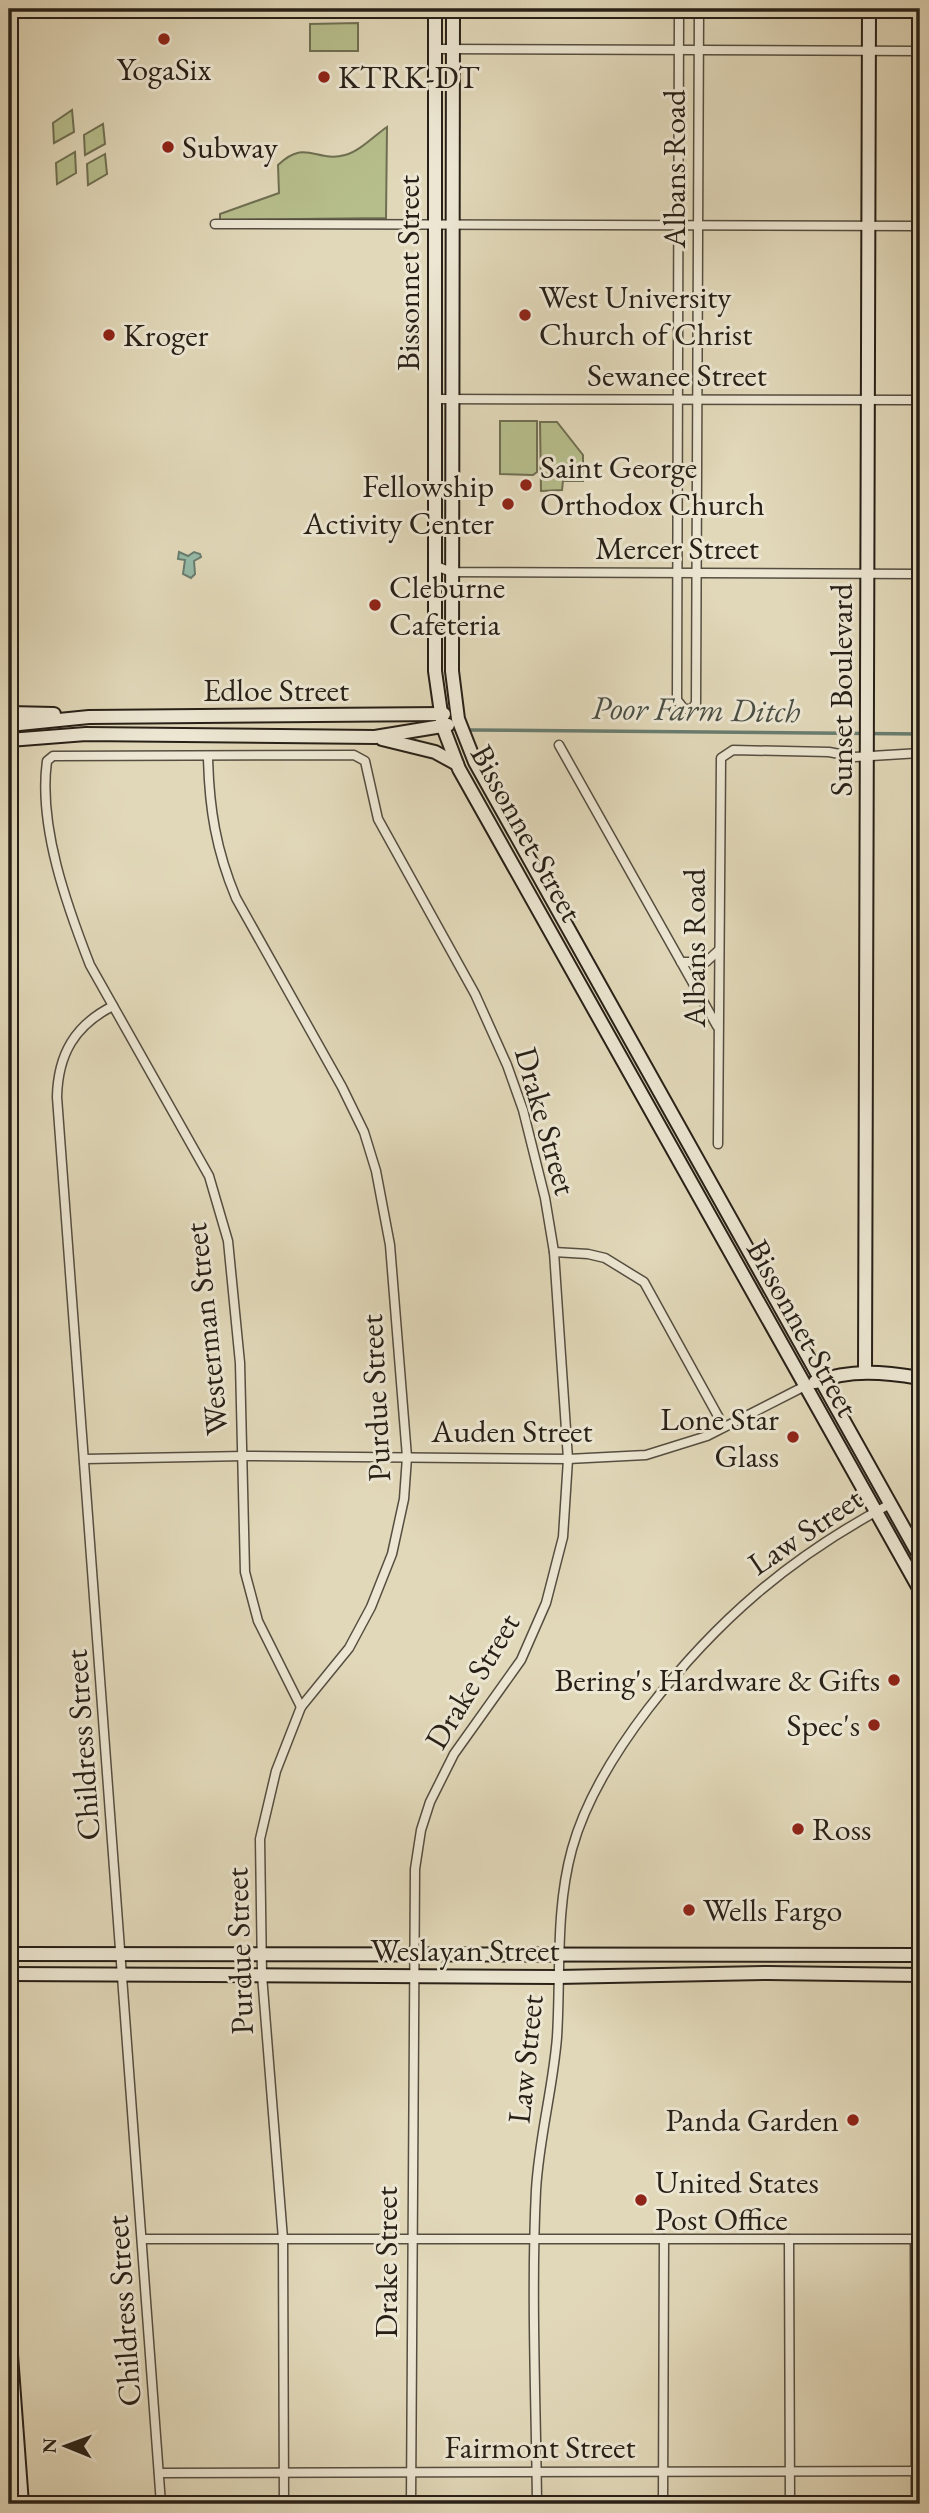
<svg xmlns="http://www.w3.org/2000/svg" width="929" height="2513" viewBox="0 0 929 2513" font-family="'EB Garamond',serif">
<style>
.green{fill:#b6be8c;stroke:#6f6f52;stroke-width:2}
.water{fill:#95bba9;stroke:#697d6f;stroke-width:2}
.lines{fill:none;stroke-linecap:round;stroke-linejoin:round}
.stream{stroke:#697d6f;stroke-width:3.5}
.street-casing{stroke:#564e40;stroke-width:11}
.secondary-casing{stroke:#282017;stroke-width:16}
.street{stroke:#ece6d2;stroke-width:8}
.secondary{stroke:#ece6d2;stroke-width:12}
.poi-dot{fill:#8f2418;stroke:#ece6d2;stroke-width:2.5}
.labels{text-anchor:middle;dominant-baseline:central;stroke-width:6;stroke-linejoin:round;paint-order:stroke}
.poi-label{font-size:32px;fill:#282017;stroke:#ece6d2;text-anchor:start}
.street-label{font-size:32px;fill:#282017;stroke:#ece6d2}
.water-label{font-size:33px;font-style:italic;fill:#494e43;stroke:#ece6d2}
</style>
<rect width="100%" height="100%" fill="#e1d8b9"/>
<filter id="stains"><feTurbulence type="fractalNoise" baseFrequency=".00286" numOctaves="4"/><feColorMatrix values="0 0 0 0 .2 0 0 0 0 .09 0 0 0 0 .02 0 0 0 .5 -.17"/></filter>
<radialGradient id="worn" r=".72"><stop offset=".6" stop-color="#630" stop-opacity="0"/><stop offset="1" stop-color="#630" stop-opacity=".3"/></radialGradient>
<!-- green -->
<g class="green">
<polygon points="358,23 358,51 310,51 310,24"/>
<polygon points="72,110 74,132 54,143 53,123"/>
<polygon points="103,124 105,144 85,155 84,135"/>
<path d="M 387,127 L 386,218 L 220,220 L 220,214 L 279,193 L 278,165 C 306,138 316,163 345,155 C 359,152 375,135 387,127 Z"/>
<polygon points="75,152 76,173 57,184 56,163"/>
<polygon points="105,154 107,174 88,185 87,164"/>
<polygon points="500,421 537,421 537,472 533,475 500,474"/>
<polygon points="540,422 557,422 583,455 583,481 563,481 562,490 541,491"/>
</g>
<!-- water -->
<polygon class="water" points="179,552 188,556 194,552 200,554 201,557 194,561 195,574 191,578 183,574 185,560 178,559"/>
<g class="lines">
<!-- stream -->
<polyline class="stream" points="471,730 920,734"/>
<!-- street casing -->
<g class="street-casing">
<g id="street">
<polyline points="679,9 677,700 684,709 692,709 696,703 699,9"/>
<polyline points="436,49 920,51"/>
<polyline points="215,224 920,226"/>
<polyline points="434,399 920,400"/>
<polyline points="434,565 451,572 920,574"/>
<polyline points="559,745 717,1026"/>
<path d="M 208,756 C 209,808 216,850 236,898 L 342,1087 L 364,1132 L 376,1171 L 390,1245 L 407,1457 L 404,1499 L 392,1554 L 371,1607 L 349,1648 L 301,1707 L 276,1771 L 260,1839 L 262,1975 L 283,2239 L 284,2504"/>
<polyline points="681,962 706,962 719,950"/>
<path d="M 113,1006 C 75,1025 58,1054 57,1097 L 161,2504"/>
<polyline points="718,1144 721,758 733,750 829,752 855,757 920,753"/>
<polyline points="554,1252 588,1254 605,1258 644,1282 724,1427"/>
<polyline points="85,1459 245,1456 568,1459 646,1455 707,1436 805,1386"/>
<path d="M 301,1707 L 258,1621 L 245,1572 L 240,1363 L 228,1241 L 209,1176 L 90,965 C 67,906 38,826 47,761 L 53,756 L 354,755 L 365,761 L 378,819 L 475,994 L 507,1065 L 523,1110 L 545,1198 L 554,1252 L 568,1459 L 563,1537 L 546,1603 L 521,1660 L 454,1754 L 430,1802 L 421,1830 L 415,1869 L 411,2504"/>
<polyline points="142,2239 920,2239"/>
<polyline points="789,2239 790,2504"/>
<polyline points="915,2239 916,2504"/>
<polyline points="159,2473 920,2471"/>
<path d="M 537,2504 C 536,2400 531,2293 536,2190 C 539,2138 553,2088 557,2037 C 561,1973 555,1911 572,1849 C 586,1798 616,1751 648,1709 C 717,1620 790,1557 890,1504"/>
<polyline points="663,2504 664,2239"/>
</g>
</g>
<!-- secondary casing -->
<g class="secondary-casing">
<g id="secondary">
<polyline points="435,9 435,671 443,727 459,769 920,1590"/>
<polyline points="453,9 452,671 458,719 475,762 920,1557"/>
<polyline points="9,713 54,714"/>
<polyline points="9,725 89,717 444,714"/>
<polyline points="382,739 435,752 457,764"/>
<polyline points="9,740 86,734 375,737 448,725"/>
<polyline points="865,1372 869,9"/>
<path d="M 815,1382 C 851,1369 883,1372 920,1378"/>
<polyline points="9,1954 920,1955"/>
<polyline points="9,1974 557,1977 768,1973 920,1975"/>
<polyline points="9,2328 22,2504"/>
</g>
</g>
<!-- street -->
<use href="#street" class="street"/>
<!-- secondary -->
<use href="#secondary" class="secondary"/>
</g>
<!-- markers -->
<g class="poi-dot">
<circle cx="164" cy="39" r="7"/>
<circle cx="324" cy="77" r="7"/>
<circle cx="168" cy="147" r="7"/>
<circle cx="525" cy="315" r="7"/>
<circle cx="109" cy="335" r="7"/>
<circle cx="526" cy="485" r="7"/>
<circle cx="508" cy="504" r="7"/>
<circle cx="375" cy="605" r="7"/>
<circle cx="793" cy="1437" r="7"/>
<circle cx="894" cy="1680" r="7"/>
<circle cx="874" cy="1725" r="7"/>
<circle cx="798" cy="1829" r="7"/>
<circle cx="689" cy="1910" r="7"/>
<circle cx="853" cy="2120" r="7"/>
<circle cx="641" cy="2200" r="7"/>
</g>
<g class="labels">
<!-- poi labels -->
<g class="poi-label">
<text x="164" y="69" text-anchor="middle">YogaSix</text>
<text x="338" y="77">KTRK-DT</text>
<text x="182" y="147">Subway</text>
<text x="539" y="297">West University<tspan x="539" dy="37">Church of Christ</tspan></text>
<text x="123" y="335">Kroger</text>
<text x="540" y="467">Saint George<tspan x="540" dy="37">Orthodox Church</tspan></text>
<text x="494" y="486" text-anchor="end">Fellowship<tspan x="494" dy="37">Activity Center</tspan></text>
<text x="389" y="587">Cleburne<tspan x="389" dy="37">Cafeteria</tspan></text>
<text x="779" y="1419" text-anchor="end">Lone Star<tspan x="779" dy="37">Glass</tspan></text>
<text x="880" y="1680" text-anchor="end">Bering's Hardware &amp; Gifts</text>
<text x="860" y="1725" text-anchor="end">Spec's</text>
<text x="812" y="1829">Ross</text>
<text x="703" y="1910">Wells Fargo</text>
<text x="839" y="2120" text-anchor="end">Panda Garden</text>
<text x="655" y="2182">United States<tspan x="655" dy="37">Post Office</tspan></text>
</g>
<!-- street labels -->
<g class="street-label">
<text transform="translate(674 169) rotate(-90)">Albans Road</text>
<text transform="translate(408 273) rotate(-90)">Bissonnet Street</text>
<text x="677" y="375">Sewanee Street</text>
<text x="677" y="548">Mercer Street</text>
<text x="276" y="690">Edloe Street</text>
<text transform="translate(841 690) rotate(-90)">Sunset Boulevard</text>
<text transform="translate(527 833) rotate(61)">Bissonnet Street</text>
<text transform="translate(694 948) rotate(-90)">Albans Road</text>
<text transform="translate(546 1121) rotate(74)">Drake Street</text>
<text transform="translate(803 1328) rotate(61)">Bissonnet Street</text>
<text transform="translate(206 1329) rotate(-96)">Westerman Street</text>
<text transform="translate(375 1398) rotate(-93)">Purdue Street</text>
<text x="512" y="1431">Auden Street</text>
<text transform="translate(805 1531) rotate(-34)">Law Street</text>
<text transform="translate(472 1681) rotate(-59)">Drake Street</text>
<text transform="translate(82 1745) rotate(-94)">Childress Street</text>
<text x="465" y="1950">Weslayan Street</text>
<text transform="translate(239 1951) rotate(-92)">Purdue Street</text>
<text transform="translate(525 2059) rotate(-84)">Law Street</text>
<text transform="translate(386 2262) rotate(-90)">Drake Street</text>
<text transform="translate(123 2311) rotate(-94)">Childress Street</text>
<text x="540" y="2447">Fairmont Street</text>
</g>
<!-- water labels -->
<g class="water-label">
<text transform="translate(696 709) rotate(1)">Poor Farm Ditch</text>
</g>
</g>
<!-- margin -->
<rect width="929" height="2513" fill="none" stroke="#e1d8b9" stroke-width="35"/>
<rect x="10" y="10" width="908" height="2492" fill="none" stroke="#282017" stroke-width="3.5"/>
<rect x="18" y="18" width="894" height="2478" fill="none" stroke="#282017" stroke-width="2"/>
<!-- north arrow -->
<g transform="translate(66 2446) rotate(271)" stroke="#ece6d2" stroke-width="5" paint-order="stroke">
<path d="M0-5L12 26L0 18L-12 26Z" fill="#282017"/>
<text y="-10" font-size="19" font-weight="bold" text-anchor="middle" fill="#282017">N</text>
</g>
<rect width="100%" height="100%" filter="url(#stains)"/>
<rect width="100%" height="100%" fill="url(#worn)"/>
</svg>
